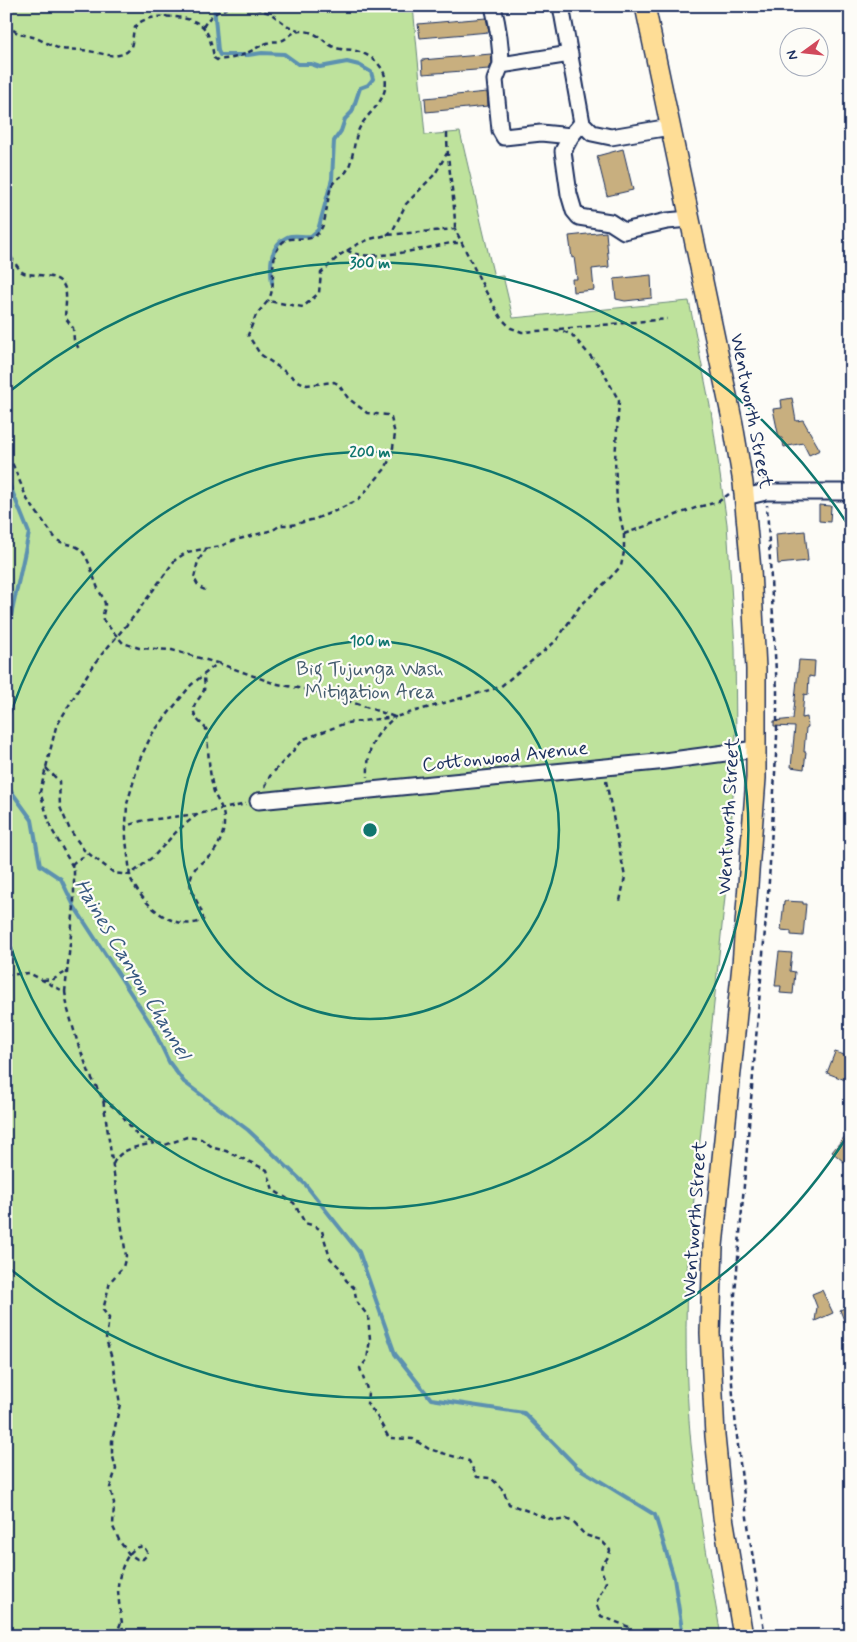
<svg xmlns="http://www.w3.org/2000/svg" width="857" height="1642" viewBox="0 0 857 1642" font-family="Mynerve,sans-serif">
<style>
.green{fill:#bee29c;stroke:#6c887d}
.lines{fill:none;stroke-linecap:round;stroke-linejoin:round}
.stream{stroke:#5c91b0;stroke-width:4}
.building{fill:#c8af7f;stroke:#1b2f5e}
.minor-casing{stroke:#1b2f5e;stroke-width:19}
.major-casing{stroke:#1b2f5e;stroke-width:22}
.path{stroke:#1b2f5e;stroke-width:2.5;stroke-dasharray:5 4;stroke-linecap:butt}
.minor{stroke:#fdfcf7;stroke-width:15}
.major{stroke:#fedd96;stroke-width:19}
.ring{fill:none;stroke:#0f766e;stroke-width:2.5}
.labels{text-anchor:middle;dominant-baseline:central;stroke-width:4.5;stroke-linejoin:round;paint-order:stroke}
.street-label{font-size:20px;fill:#1b2f5e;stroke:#fdfcf7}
.park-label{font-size:20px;fill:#445c6e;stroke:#fdfcf7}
.water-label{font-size:21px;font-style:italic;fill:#365880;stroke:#fdfcf7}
.centre{fill:#0f766e;stroke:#fdfcf7;stroke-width:2.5}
.ring-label{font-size:15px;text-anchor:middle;font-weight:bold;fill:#0f766e;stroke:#fdfcf7;stroke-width:4.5;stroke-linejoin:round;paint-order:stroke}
</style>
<rect width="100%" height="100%" fill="#fdfcf7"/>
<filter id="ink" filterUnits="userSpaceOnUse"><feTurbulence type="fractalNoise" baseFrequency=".02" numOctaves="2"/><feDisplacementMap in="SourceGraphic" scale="10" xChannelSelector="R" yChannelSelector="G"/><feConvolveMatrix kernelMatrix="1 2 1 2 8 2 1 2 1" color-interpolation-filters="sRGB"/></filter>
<g filter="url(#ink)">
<!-- green -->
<path class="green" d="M 6,6 L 413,6 L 425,135 L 460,132 L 494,277 L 503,276 L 513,318 L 689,301 L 711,411 L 727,524 L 735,647 L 736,737 L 734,760 L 735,760 L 730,848 L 688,1257 C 685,1320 685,1382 691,1444 C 698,1508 710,1572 721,1636 L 6,1636 Z"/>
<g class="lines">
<!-- stream -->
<g class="stream">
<path d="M 214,6 L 218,51 L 220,55 L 248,55 L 262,53 L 284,54 L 298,64 L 311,64 L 320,67 L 347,62 L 359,65 L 371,72 L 373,79 L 368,85 L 360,88 L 352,112 L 345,119 L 341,131 L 334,141 L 332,179 L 318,230 L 311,236 C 303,237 294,234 287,237 C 269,245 270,267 272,283"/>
<polyline points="6,476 29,533 7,634 6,644"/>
<polyline points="6,784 32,820 40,865 61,879 74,906 152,1026 169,1062 184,1082 248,1130 305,1184 359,1252 395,1354 431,1399 524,1413 577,1467 655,1515 674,1578 683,1636"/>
</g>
</g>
<!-- building -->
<g class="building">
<polygon points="486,18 489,32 420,38 418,24"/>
<polygon points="491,54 492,63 489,69 423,74 422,60"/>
<polygon points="487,92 488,106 426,112 425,98"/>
<polygon points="623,149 633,190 607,196 597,156"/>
<polygon points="606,232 609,267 592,269 594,290 573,292 572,279 577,279 574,257 572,258 569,236"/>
<polygon points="651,275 652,298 625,301 616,299 614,279"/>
<polygon points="792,398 796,421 803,420 820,450 809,455 803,443 784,447 782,438 779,438 773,409 782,408 781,400"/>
<polygon points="819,505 831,506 830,522 819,521"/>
<polygon points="805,531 808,561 778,564 776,534"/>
<polygon points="799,660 815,661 814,677 809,676 808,695 804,694 802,718 807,717 808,727 806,728 804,752 806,752 804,769 791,767 795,727 774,726 774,721 793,719"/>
<polygon points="784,901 803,902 803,904 806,904 803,936 791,935 791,931 781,930"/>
<polygon points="779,952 792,953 790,971 795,972 793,994 780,993 781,986 775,986"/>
<polygon points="835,1052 851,1057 851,1074 848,1081 827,1073"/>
<polygon points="851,1129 851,1153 844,1162 832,1152"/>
<polygon points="822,1290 833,1313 815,1321 817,1307 812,1294"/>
<polygon points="851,1305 851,1336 850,1336 840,1310"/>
</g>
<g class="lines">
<!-- minor casing -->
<g class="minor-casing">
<g id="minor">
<path d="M 493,6 C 498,26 501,44 501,65"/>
<polyline points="561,6 582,123 592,133 611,137 670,127"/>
<polyline points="570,54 501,65 495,80 500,130 504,137 541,133 571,136"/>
<polyline points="582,123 571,136 563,151 569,194 574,211 579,217 610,222 624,231 667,221 689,219"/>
<polyline points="745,497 766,492 851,492"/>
<polyline points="258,801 657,762 756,749"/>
</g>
</g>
<!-- major casing -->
<g class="major-casing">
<polyline id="major" points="645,6 733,424 743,483 751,570 756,669 756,778 742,965 713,1246 710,1333 715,1436 723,1517 743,1636"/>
</g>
<!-- path -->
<g class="path">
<polyline points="166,6 166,17"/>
<polyline points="247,6 270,13 288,26 298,30"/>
<path d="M 6,24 C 10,27 14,31 18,33 C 23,35 29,36 33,37 C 42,40 53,47 61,49 C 70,50 80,49 88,51 C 98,52 109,57 119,55 C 140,51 127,31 139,23 C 153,13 189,15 202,26 C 209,32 213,49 214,58 L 217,60 C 224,59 232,59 239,56 C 250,53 259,45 270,42 C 274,41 277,42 281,41 C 289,38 292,31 301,31 C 322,31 324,47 341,49 C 344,50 348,49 352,50 C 374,54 393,72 383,95 C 378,108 365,116 359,129 C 353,142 354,160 346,172 C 342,177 335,179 332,185 C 326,198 328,221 319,232 C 310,246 291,232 281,244 C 267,261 278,284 268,301"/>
<path d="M 203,27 C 212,12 219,11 236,6"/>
<path d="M 447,133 C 447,165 455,197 455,229"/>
<polyline points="387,235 393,230 406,204 435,174 447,153"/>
<path d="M 6,249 C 11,256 16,266 22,272 C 26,275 32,274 37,275 C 70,277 67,289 65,317 L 73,328 L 74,340 L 79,349"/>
<path d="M 347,250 C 364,264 430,247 451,243 L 463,243"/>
<polyline points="559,329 667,319"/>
<path d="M 6,459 L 11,460 L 27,499 L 56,539 C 63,545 74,543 81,550 C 90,560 92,574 97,586 C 99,592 104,598 105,604 C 105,610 102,614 103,620 L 123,643 L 139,648 L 172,650 L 217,663"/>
<polyline points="757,477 763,474 764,480"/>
<polyline points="624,534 698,507 718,502 729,494"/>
<polyline points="205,590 199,587 194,578 198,561 207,548"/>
<polyline points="46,768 59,781 60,807 70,830 84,850 114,873 130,875 154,856 178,830 198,814 246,804"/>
<polyline points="606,781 625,877 620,901"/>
<path d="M 265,787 L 270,776 L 304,739 L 346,723 L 395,717 C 373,736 367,748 368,777"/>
<path d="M 197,814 L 141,821 L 126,826 C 125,840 128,852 129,865 C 130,869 129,873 130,877 C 141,903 174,934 203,920 C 203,904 185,892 192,874 C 196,865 204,861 211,855 C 218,848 224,834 224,824 C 225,808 218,804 214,792 C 209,773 208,750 207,731 C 204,724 197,722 195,715 C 190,704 201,699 204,690 C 205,685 204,679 204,674"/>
<path d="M 72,865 C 75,859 83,859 88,853"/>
<path d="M 6,975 L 29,973 L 65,992 L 68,1010 L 78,1044 L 90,1075 L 103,1099 L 126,1256 L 123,1267 L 110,1282 L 103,1310 L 109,1318 L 106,1339 L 113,1362 L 120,1404 L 112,1441 L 112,1453 L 116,1469 L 110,1488 L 114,1503 L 113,1527 L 120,1542 L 129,1554 L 137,1559 L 143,1559 L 146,1556 L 147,1552 L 144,1547 C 128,1544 119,1573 118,1586 C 118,1600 121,1616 123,1630 L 125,1636"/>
<polyline points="6,977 8,984 6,993"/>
<polyline points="43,980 54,979 66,972"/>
<polyline points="65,992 74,906 74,869 51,828 40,792 56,727 87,675 102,654 135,615 175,560 187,552 221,546 232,541 273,530 281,525 292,525 315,519 335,511 358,500 385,469 392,454 395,434 391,418 387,415 367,413 348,398 338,384 334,382 307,385 298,381 260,354 248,335 256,315 268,301 303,307 319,293 321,273 340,255 356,245 370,239 387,235 455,229 485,290 501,318 511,328 522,332 553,330 563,331 572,335 601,368 619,401 615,459 617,504 624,534 624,552 621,566 608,580 580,606 556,641 500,687 395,717 328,694 273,683 218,663 191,685 152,734 140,759 127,804 126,826"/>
<path d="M 103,1099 L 119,1111 L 139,1138 L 165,1145 L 187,1137 L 201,1139 L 214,1148 L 226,1151 L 267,1170 L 273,1190 L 294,1203 L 305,1223 L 315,1226 L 322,1231 L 330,1258 L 341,1269 L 346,1280 L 354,1288 L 357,1302 L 368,1316 L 370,1339 L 367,1360 L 360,1368 L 368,1392 L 367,1404 L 375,1413 L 389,1438 L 413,1439 L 429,1449 L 469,1461 L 477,1477 L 491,1478 L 503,1490 L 509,1504 L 555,1521 L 566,1519 L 573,1522 L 585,1535 L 601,1540 L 610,1550 C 607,1568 595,1558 606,1582 L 596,1603 L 601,1616 L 629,1627 L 640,1636"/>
<path d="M 113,1164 C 120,1148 140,1146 155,1143"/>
<polyline points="116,1636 121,1622"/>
<path d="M 765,1636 C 750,1542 736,1450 730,1355 L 769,881 L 777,737 L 777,691 L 767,505"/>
</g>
<!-- minor -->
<use href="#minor" class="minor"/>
<!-- major -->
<use href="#major" class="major"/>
</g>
</g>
<!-- distance rings -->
<g class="ring">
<circle cx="370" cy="830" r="189"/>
<path d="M7 726A378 378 0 1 1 7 934"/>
<path d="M848 1135A567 567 0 0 1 9 1268M9 392A567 567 0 0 1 848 525"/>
</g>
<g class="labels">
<!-- street labels -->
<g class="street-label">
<text transform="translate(751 411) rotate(79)">Wentworth Street</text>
<text transform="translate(505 757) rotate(-6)">Cottonwood Avenue</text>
<text transform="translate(729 816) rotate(-87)">Wentworth Street</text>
<text transform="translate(695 1219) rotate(-86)">Wentworth Street</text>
</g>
<!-- park labels -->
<g class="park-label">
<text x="370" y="669">Big Tujunga Wash<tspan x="370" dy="23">Mitigation Area</tspan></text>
</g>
<!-- water labels -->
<g class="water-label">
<text transform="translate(132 969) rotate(59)">Haines Canyon Channel</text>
</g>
</g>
<circle cx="370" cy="830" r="8" class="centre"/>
<g class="ring-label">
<text x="370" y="268">300 m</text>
<text x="370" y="457">200 m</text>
<text x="370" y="646">100 m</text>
</g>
<!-- margin -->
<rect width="857" height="1642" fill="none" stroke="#fdfcf7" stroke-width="25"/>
<rect x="12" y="12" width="832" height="1617" fill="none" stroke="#1b2f5e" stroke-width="2" filter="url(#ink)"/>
<!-- north arrow -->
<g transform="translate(804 52) rotate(255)"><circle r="24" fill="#fdfcf7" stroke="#a3aaba"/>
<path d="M0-4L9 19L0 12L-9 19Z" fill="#d1495b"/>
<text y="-8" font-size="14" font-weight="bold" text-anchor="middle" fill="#1b2f5e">N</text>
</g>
</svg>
